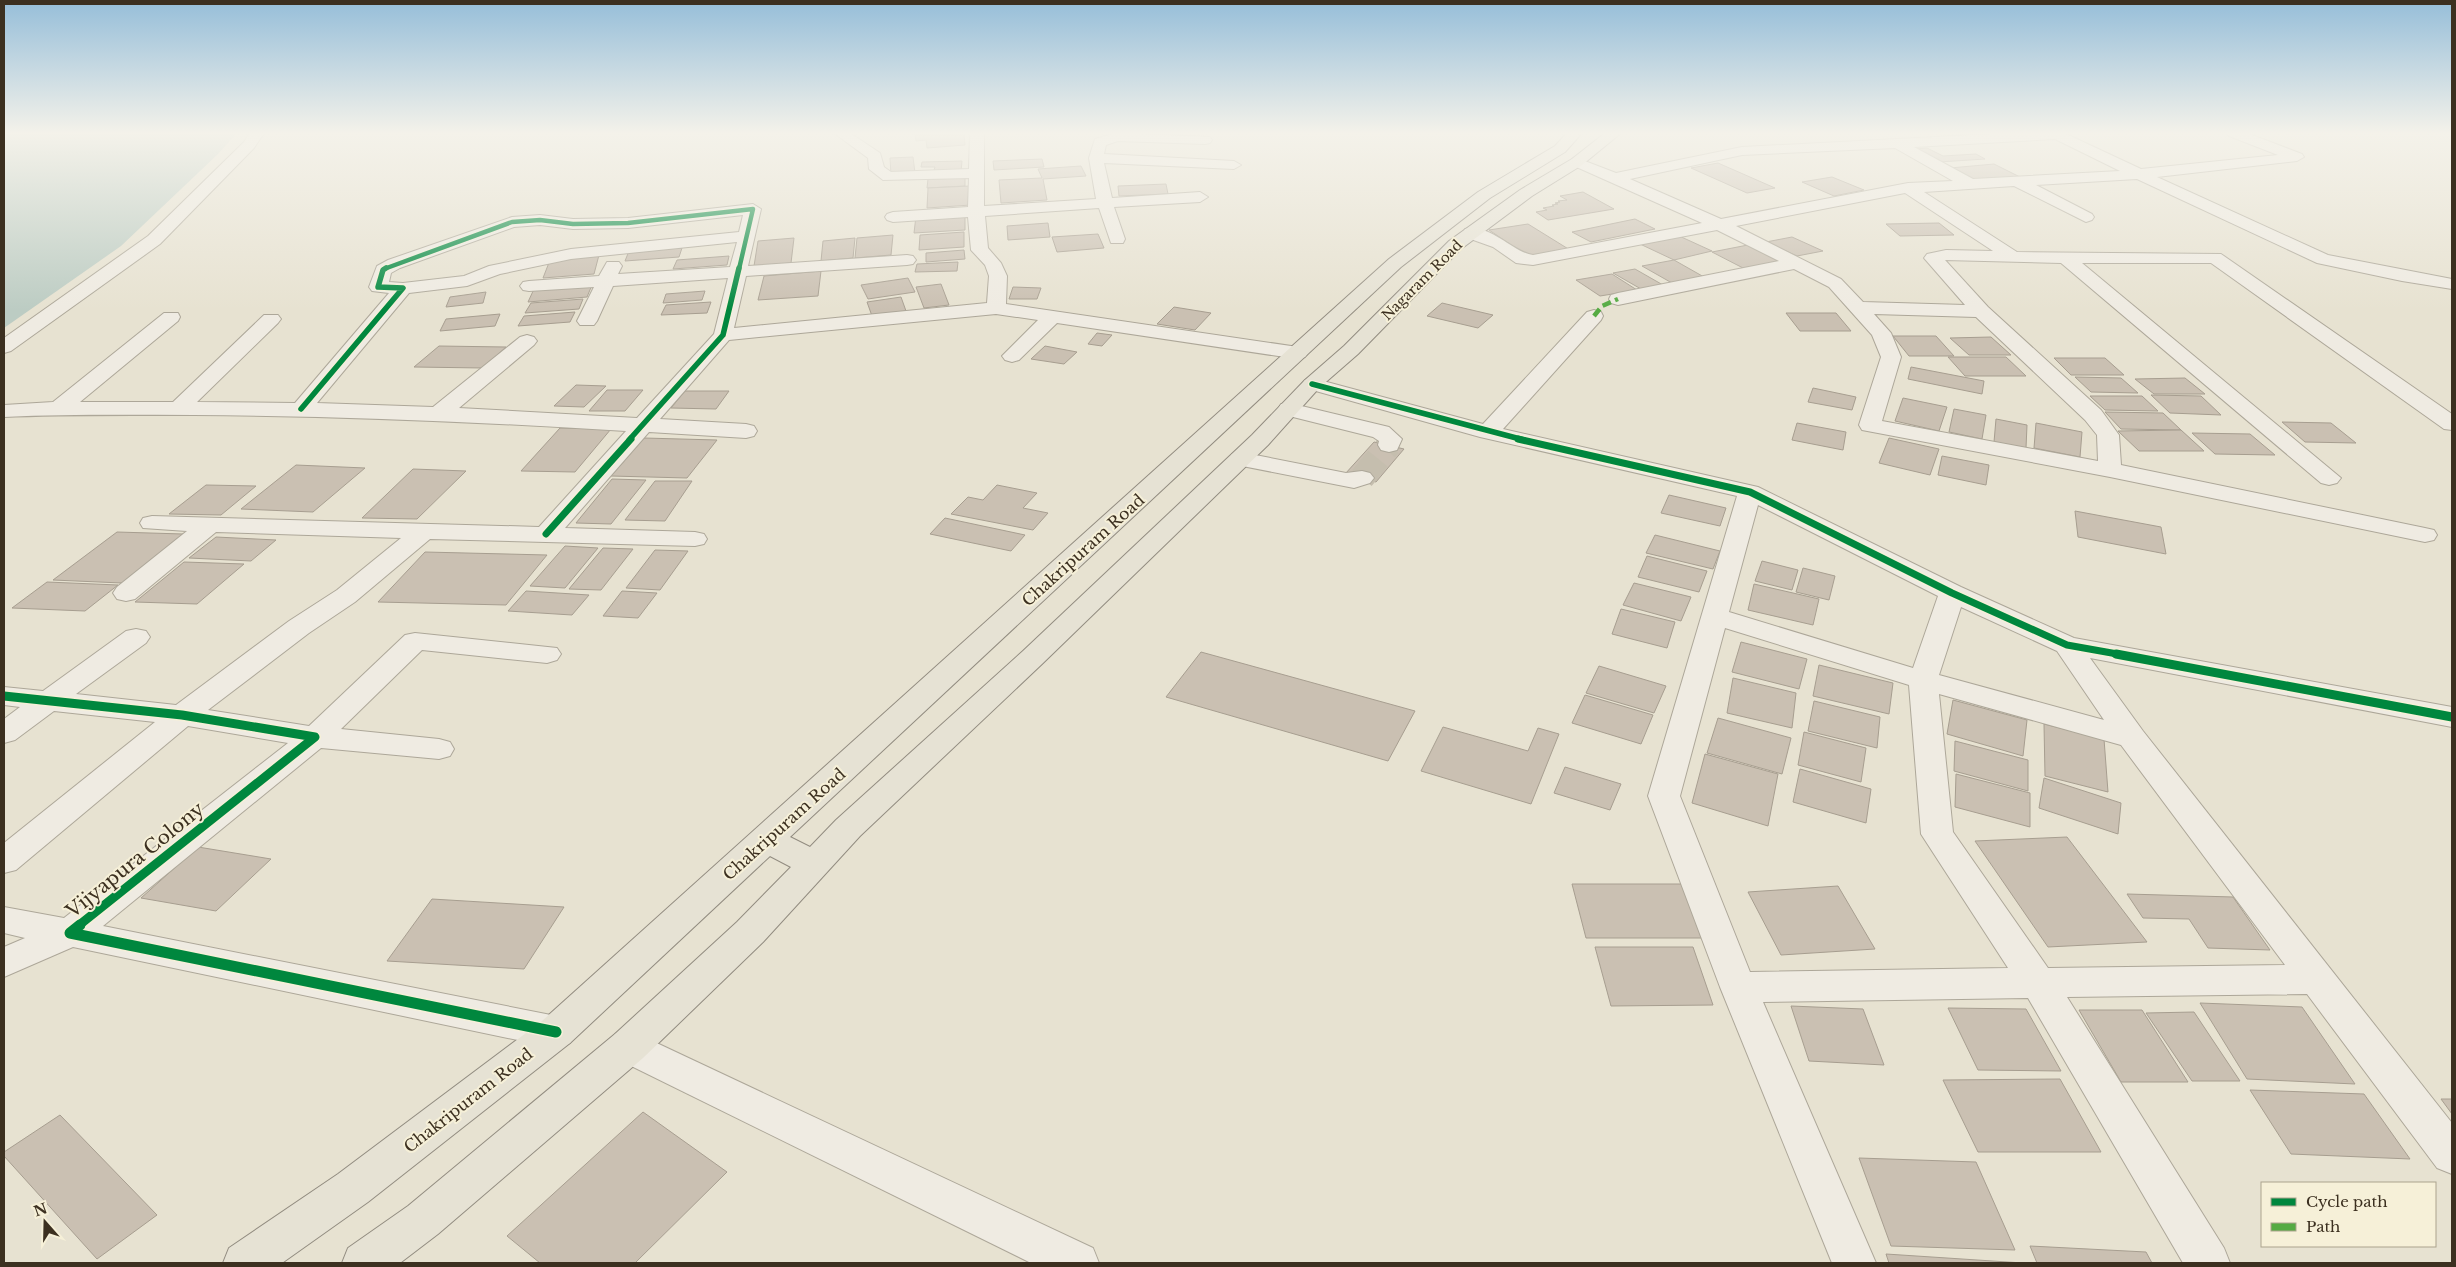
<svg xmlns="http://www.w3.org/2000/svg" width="2456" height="1267" viewBox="0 0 2456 1267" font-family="'Libre Baskerville',serif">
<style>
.water{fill:#bcccc3}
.building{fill:#cac0b2;stroke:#a79e90}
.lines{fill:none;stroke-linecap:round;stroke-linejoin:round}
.minor-tunnel{stroke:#c5beae;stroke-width:25;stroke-dasharray:25 12;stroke-linecap:butt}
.minor-casing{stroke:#ada799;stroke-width:2}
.major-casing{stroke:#928c80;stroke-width:2}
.minor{fill:#efebe2;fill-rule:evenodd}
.major{fill:#e6e2d4;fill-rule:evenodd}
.quiet{stroke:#55ab43;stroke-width:4.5;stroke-dasharray:9 4.5;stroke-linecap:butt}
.cycleway-far4-casing{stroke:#f6f0d8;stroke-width:6}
.cycleway-far3-casing{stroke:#f6f0d8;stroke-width:8}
.cycleway-far2-casing{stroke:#f6f0d8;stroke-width:10}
.cycleway-far1-casing{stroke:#f6f0d8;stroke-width:12}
.cycleway-casing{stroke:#f6f0d8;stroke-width:14}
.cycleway-far4{stroke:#00873e;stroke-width:4.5}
.cycleway-far3{stroke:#00873e;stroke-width:5.5}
.cycleway-far2{stroke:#00873e;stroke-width:7}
.cycleway-far1{stroke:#00873e;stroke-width:9}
.cycleway{stroke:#00873e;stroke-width:11}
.labels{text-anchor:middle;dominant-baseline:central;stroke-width:4;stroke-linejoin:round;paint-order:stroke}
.far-street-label{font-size:14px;fill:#3c3020;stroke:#f6f0d8}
.street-label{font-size:16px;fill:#3c3020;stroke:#f6f0d8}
.near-street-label{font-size:19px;fill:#3c3020;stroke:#f6f0d8}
</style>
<rect width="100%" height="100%" fill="#e7e2d1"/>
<!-- water -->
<polygon class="water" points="4,133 237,133 218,154 121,246 4,328"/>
<!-- building -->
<g class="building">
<polygon points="964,133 965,145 927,148 926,140 916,141 915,134"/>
<polygon points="1927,148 1943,156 1976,154 1985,159 1939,162 1915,149"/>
<polygon points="913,157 915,173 891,175 890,158"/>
<polygon points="1042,159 1044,167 994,170 993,161"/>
<polygon points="962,161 961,172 933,173 935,167 921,167 922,162"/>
<polygon points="1718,163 1775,188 1747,193 1691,168"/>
<polygon points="1994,164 2020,177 1975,180 1950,168"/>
<polygon points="1081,166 1086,176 1043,179 1047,200 1001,203 999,180 1042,178 1038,169"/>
<polygon points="1832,177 1864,190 1834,196 1802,182"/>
<polygon points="965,178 965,186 927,188 928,179"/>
<polygon points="1166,184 1168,194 1119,196 1118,186"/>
<polygon points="970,186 971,205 927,208 928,188"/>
<polygon points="1583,192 1614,209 1548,220 1536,212 1547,210 1543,208 1554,206 1552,205 1558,204 1555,203 1560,202 1558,201 1567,200 1560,196"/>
<polygon points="965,214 965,230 914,233 916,216"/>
<polygon points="1635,219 1655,229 1591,242 1572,232"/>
<polygon points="1048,223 1050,237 1008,240 1007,226"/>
<polygon points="1939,223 1954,235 1900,236 1886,224"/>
<polygon points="1528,224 1570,250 1529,257 1489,230"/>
<polygon points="964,232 964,247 919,250 920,235"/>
<polygon points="1098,234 1104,248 1057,252 1052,237"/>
<polygon points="893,235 891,255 855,258 857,238"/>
<polygon points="1677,235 1712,251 1674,260 1640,244"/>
<polygon points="1792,237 1823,251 1797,256 1766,242"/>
<polygon points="794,238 791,263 754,266 758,241"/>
<polygon points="855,238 853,258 821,261 823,241"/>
<polygon points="1753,244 1785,261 1743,268 1712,252"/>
<polygon points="682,248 679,257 625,261 629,251"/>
<polygon points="964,250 965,259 926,262 926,253"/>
<polygon points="599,255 594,274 543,278 550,260"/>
<polygon points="729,256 727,265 673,269 677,260"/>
<polygon points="1674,260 1704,277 1672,283 1642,266"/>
<polygon points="958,262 957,271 915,272 917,264"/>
<polygon points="1635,269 1663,285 1641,289 1613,273"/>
<polygon points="821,271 818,296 758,300 764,276"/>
<polygon points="1612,274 1637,290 1600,296 1576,280"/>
<polygon points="908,278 915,292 868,299 861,285"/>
<polygon points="941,284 949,305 924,308 916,287"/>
<polygon points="592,285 587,297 528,302 534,289"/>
<polygon points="1013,287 1041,288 1037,299 1009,299"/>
<polygon points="705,291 702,300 663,303 666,294"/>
<polygon points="486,292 483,303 446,307 450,297"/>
<polygon points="901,297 906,311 872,316 867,302"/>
<polygon points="583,299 579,309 525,313 531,303"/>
<polygon points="711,302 707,313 661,315 666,305"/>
<polygon points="1442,303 1493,315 1478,328 1427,316"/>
<polygon points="1174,307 1211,313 1195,330 1157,324"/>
<polygon points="575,312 570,322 518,326 524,316"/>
<polygon points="1786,313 1836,313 1851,331 1800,331"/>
<polygon points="500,314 495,326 440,331 446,319"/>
<polygon points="1097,333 1112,335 1102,346 1088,344"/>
<polygon points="1893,336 1936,336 1954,356 1909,356"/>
<polygon points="1991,337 2011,355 1969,355 1950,338"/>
<polygon points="439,346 506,347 483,368 414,367"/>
<polygon points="1045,346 1077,352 1064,364 1031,359"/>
<polygon points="1948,357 2006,357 2026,376 1965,376"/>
<polygon points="2054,358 2105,358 2124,375 2071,375"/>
<polygon points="1911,367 1984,381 1982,394 1908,379"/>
<polygon points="2075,377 2121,378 2138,393 2091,392"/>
<polygon points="2185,378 2205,394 2154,394 2135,379"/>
<polygon points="576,385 606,386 584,407 554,406"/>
<polygon points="1813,388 1856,397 1852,410 1808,402"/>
<polygon points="607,390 643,390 625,411 589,411"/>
<polygon points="685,391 729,391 716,409 671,408"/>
<polygon points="2151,395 2201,396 2221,415 2170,413"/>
<polygon points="2090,396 2142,396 2158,411 2105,410"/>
<polygon points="1903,398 1947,407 1939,431 1895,421"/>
<polygon points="1954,409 1986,415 1982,439 1949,432"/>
<polygon points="2105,412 2163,413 2181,430 2121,429"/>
<polygon points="1996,419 2027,425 2026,448 1994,442"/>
<polygon points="2282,422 2331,423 2356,443 2305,442"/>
<polygon points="1797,423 1846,432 1843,450 1792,440"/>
<polygon points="2036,423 2082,432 2080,457 2034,448"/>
<polygon points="560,428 611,429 575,472 521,471"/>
<polygon points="2181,430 2204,451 2139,451 2118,431"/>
<polygon points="2192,433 2250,434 2275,455 2215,454"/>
<polygon points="644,438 717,440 687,478 611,476"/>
<polygon points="1889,438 1939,449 1930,475 1879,463"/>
<polygon points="1374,442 1404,449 1376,482 1345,474"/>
<polygon points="1942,456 1989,465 1986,485 1938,475"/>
<polygon points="296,465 365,468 313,512 241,509"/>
<polygon points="413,469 466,471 417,519 362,518"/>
<polygon points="612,479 646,480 611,524 576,523"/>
<polygon points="655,481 692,481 665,521 625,520"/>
<polygon points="206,485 256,486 221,515 169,514"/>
<polygon points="997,485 1037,493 1023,508 1048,513 1033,530 951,514 968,497 983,500"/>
<polygon points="1669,495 1726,508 1720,526 1661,513"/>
<polygon points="2075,511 2161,527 2166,554 2078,537"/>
<polygon points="945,518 1025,535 1011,551 930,534"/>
<polygon points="117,532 183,534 122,583 53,580"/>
<polygon points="1655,535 1720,551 1713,569 1646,553"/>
<polygon points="216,537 276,540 251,561 189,558"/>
<polygon points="565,546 598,548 565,588 530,586"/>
<polygon points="603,548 633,549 601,590 569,589"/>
<polygon points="655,550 688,551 660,590 626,588"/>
<polygon points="425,552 547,555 506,605 378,602"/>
<polygon points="1647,556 1707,571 1699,592 1638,577"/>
<polygon points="1762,561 1798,570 1792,590 1755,581"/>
<polygon points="184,562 244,564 197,604 135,602"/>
<polygon points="1803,568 1835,576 1829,600 1796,592"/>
<polygon points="47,582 118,585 85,611 12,608"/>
<polygon points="1634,583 1691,597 1681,621 1623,605"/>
<polygon points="1754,584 1819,599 1813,625 1748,610"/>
<polygon points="526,591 589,595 572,615 508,611"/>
<polygon points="622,591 657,593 638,618 603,616"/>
<polygon points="1621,609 1675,622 1667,648 1612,634"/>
<polygon points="1741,642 1807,659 1799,689 1732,672"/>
<polygon points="1201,652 1415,711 1388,761 1166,697"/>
<polygon points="1819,665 1893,683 1889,714 1813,696"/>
<polygon points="1599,666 1666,686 1654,713 1586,693"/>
<polygon points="1733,678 1796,693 1792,728 1727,713"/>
<polygon points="1585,695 1653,715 1641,744 1572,723"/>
<polygon points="1953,700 2027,720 2023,756 1947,734"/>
<polygon points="1814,701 1880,717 1877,748 1808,731"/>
<polygon points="1718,718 1791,738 1782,774 1707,753"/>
<polygon points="2044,724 2104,739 2108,792 2045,776"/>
<polygon points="1443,727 1528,751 1538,728 1559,734 1531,804 1421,771"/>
<polygon points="1804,732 1866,748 1861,782 1798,765"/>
<polygon points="1955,741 2028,760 2028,791 1954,771"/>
<polygon points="1705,754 1778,774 1768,826 1692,803"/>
<polygon points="1565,767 1621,784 1610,810 1554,793"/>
<polygon points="1800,769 1871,789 1866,823 1793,802"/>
<polygon points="1956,774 2030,793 2030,827 1955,807"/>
<polygon points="2044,778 2121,803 2118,834 2039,808"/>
<polygon points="2067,837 2147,942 2048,947 1975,841"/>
<polygon points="198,847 271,859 216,911 141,898"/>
<polygon points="1572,884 1683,884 1702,938 1586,938"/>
<polygon points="1838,886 1875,949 1781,955 1748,892"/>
<polygon points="2127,894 2233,897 2270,950 2208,948 2189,919 2143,918"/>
<polygon points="432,899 564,907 524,969 387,961"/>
<polygon points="1595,947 1693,947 1713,1005 1611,1006"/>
<polygon points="2200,1003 2302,1007 2355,1084 2247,1079"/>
<polygon points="1791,1006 1863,1009 1884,1065 1809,1061"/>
<polygon points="1948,1008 2026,1009 2061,1071 1978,1070"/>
<polygon points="2079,1010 2142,1010 2188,1082 2121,1082"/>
<polygon points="2194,1012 2240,1081 2192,1081 2146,1013"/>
<polygon points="2060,1079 2101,1152 1978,1152 1943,1080"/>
<polygon points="2250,1090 2364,1094 2410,1159 2291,1154"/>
<polygon points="2441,1099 2452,1099 2452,1114"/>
<polygon points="643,1112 727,1172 635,1263 540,1263 507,1236"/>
<polygon points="60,1115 157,1215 97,1259 4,1156 4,1152"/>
<polygon points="1859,1158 1976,1162 2015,1250 1891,1246"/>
<polygon points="2030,1246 2146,1252 2152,1263 2037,1263"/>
<polygon points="1886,1254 2023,1263 1889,1263"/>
</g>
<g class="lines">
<!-- minor-tunnel -->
<polyline class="minor-tunnel" points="1362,478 1389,445"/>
<!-- minor casing -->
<g class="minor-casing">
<g id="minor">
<polygon points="250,133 264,133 254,148 160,244 11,351 4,353 4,338 148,236 244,142"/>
<path d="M 834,133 L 850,133 L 880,153 L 884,167 L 891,172 L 969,169 L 970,133 L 984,133 L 984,206 L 1096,199 L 1089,158 L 1095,139 L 1116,133 L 1210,137 L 1212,140 L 1210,143 L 1205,144 L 1118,141 L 1106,145 L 1104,154 L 1234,161 L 1241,165 L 1234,169 L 1104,163 L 1112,198 L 1200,192 L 1208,197 L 1200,202 L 1114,207 L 1125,239 L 1123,243 L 1111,243 L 1099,208 L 985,216 L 988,248 L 1001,263 L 1007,276 L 1006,304 L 1298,347 L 1305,349 L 1308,353 L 1305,357 L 1298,359 L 1057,323 L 1019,360 L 1012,362 L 1005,360 L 1002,356 L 1038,320 L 996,314 L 729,340 L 660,419 L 746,424 L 754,426 L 757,431 L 754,436 L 746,438 L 649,432 L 565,528 L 695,532 L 704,534 L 707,539 L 704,544 L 695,546 L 430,539 L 355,602 L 309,633 L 208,710 L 309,726 L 405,635 L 415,633 L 557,648 L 561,654 L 557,660 L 547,663 L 422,650 L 341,729 L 439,739 L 450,742 L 454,749 L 450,756 L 439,759 L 321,748 L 103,926 L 556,1016 L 570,1021 L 575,1032 L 570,1043 L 556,1048 L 73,947 L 4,977 L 4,947 L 25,938 L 4,933 L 4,907 L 64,918 L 288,743 L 188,726 L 16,870 L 4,873 L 4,843 L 155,722 L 54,711 L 15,740 L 4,743 L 4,719 L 20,707 L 4,705 L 4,687 L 43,691 L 126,631 L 136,629 L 146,631 L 150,637 L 146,643 L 76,694 L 176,705 L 289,621 L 337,590 L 401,538 L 216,532 L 135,599 L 126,601 L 117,599 L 113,593 L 117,587 L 187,531 L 143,528 L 140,523 L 143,518 L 152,516 L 539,527 L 626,431 C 482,422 338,416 194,415 C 130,415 67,414 4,417 L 4,405 L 53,402 L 164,313 L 178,313 L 180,317 L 178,321 L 80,402 L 173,402 L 264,315 L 278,315 L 281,319 L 278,323 L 197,402 L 295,403 L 389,293 L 372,291 L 369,287 L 377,266 L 388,260 L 512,217 L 540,215 L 573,219 L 628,218 L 753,204 L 761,209 L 748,266 L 907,255 L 913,256 L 916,260 L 913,264 L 907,265 L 746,276 L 734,328 L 987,303 L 989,276 L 985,265 L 971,250 L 968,217 L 893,222 L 887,220 L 885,217 L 887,214 L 893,212 L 968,207 L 969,178 L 883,180 L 869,169 L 868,158 ZM 743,215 L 739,232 L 571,249 L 489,266 L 464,276 L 403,283 L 389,282 L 391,273 L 400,268 L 514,227 L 540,225 L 573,229 L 628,228 ZM 737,242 L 730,267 L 618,274 L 622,266 L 619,262 L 607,262 L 599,276 L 529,281 L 523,282 L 520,286 L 523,290 L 529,291 L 594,287 L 577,321 L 580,325 L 594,325 L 597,321 L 613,286 L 728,278 L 714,334 L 637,418 L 459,408 L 534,345 L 537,341 L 534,337 L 527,335 L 520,337 L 433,407 L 317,403 L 409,293 L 467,286 L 500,274 L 571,259 Z"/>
<path d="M 2012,133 L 2064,133 L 2141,169 L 2278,155 L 2229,136 L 2227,133 L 2247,133 L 2302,154 L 2304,157 L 2297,161 L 2157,177 L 2328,255 L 2452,279 L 2452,289 L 2402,281 L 2317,263 L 2137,179 L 2036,185 L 2092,214 L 2094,217 L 2092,220 L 2086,222 L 2014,186 L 1924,192 L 2017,252 L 2221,254 L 2452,414 L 2452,430 L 2444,429 L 2211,263 L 2082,263 L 2341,478 L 2337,483 L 2329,485 L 2321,483 L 2061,263 L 1945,260 L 1988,307 L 2101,410 L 2119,435 L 2121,465 L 2425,528 L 2434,530 L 2437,535 L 2434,540 L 2425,542 L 2110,477 L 1862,430 L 1859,425 L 1881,357 L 1872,335 L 1829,287 L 1794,269 L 1618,305 L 1611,303 L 1609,299 L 1611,295 L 1618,293 L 1779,261 L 1717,230 L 1533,265 L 1516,263 L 1493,247 L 1465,237 L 1463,233 L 1465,229 C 1490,223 1514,253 1533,255 L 1702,223 L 1572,165 L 1570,162 L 1572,159 L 1577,158 L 1616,173 L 1742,147 ZM 2055,139 L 2120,171 L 1973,179 L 1914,147 ZM 1895,148 L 1953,181 L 1908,183 L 1721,219 L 1630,179 L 1742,155 ZM 1905,193 L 1993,251 L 1946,250 L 1927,254 L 1924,258 L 1965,305 L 1863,302 L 1841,279 L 1736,226 ZM 1874,314 L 1976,317 L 2085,420 L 2097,435 L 2098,461 L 1882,421 L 1901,357 L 1891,333 Z"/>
<path d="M 1594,310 L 1601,312 L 1603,316 L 1601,320 L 1503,429 L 1758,487 L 1961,587 L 2074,638 L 2452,707 L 2452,727 L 2090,658 L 2143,731 L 2452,1123 L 2452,1174 L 2437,1168 L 2307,994 L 2067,997 L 2224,1248 L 2230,1263 L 2183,1263 L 2028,998 L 1763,1002 L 1876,1263 L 1832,1263 L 1720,987 L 1648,796 L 1737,496 L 1480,437 L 1305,388 L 1302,384 L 1305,380 L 1312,378 L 1483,424 L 1587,312 ZM 1758,505 L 1938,596 L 1913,668 L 1729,612 ZM 1961,607 L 2057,651 L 2104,720 L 1939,675 ZM 1725,628 L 1909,685 L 1921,834 L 2008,968 L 1750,972 L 1680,796 ZM 1939,694 L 2121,745 L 2285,965 L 2048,968 L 1953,832 Z"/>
<polygon points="1289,403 1389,427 1402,439 1397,450 1389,452 1381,450 1378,445 1379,441 1373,437 1281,414 1278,409 1281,404"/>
<polygon points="1240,452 1346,473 1362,471 1370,473 1374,478 1370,483 1354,488 1232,464 1229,459 1232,454"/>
<polygon points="629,1030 1093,1248 1099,1263 1031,1263 615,1058 610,1046 615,1034"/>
</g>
</g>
<!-- major casing -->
<g class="major-casing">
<polygon id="major" points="1567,133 1582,133 1565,152 1490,198 1401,267 790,837 810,847 836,820 1023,651 1252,435 1305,380 1344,346 1449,241 1520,190 1572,159 1605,133 1621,133 1582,165 1532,196 1461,249 1358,354 1319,388 1268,445 1043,663 860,836 763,942 643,1058 438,1234 400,1263 342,1263 348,1248 408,1206 615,1034 737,922 791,867 770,856 570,1043 368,1202 282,1263 223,1263 229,1248 338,1174 542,1021 1389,259 1478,192 1555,146"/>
</g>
<!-- minor -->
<use href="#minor" class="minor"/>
<!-- major -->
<use href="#major" class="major"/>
<!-- quiet -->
<polyline class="quiet" points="1594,316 1602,306 1618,299"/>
<!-- cycleway-far4 casing -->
<g class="cycleway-far4-casing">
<polyline id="cycleway-far4" points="384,269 512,222 540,220 573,224 628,223 753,209 739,269"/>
</g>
<!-- cycleway-far3 casing -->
<g class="cycleway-far3-casing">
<g id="cycleway-far3">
<polyline points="1312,384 1524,440"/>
<polyline points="301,409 403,288 378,287 383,270 386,268"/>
<polyline points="629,440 723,335 739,268"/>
</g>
</g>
<!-- cycleway-far2 casing -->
<g class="cycleway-far2-casing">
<g id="cycleway-far2">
<polyline points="1518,439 1750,492 1952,593 2067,645 2123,655"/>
<polyline points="546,534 631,439"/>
</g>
</g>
<!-- cycleway-far1 casing -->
<g class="cycleway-far1-casing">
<g id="cycleway-far1">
<polyline points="2116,654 2452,717"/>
<polyline points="4,696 182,715 315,737 78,926"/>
</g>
</g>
<!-- cycleway casing -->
<g class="cycleway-casing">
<polyline id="cycleway" points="80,925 70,933 556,1032"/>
</g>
<!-- cycleway-far4 -->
<use href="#cycleway-far4" class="cycleway-far4"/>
<!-- cycleway-far3 -->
<use href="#cycleway-far3" class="cycleway-far3"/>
<!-- cycleway-far2 -->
<use href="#cycleway-far2" class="cycleway-far2"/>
<!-- cycleway-far1 -->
<use href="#cycleway-far1" class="cycleway-far1"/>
<!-- cycleway -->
<use href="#cycleway" class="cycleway"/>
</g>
<!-- sky -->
<linearGradient id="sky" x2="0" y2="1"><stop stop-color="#96bed9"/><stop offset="0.43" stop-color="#f4f2ea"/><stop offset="1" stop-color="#f4f2ea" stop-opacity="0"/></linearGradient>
<rect width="2456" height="310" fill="url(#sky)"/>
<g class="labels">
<!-- far-street labels -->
<g class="far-street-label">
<text transform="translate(1422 280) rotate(-45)">Nagaram Road</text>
</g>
<!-- street labels -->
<g class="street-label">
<text transform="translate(1083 550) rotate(-42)">Chakripuram Road</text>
<text transform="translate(784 824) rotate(-42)">Chakripuram Road</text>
<text transform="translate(468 1100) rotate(-38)">Chakripuram Road</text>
</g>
<!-- near-street labels -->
<g class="near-street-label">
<text transform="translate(135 860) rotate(-39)">Vijyapura Colony</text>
</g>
</g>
<!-- border -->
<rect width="2456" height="1267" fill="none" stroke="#3c3020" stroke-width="10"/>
<!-- legend -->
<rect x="2261" y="1182" width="175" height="65" fill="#f6f0d8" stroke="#aca38e"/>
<rect x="2271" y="1198" width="25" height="8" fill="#00873e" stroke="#aca38e"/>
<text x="2306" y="1207" font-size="15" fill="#3c3020">Cycle path</text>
<rect x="2271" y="1223" width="25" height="8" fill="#55ab43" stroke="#aca38e"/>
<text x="2306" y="1232" font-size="15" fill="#3c3020">Path</text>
<!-- north arrow -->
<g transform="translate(45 1222) rotate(340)" stroke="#f6f0d8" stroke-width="4" paint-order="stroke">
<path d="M0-4L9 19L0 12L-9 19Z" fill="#3c3020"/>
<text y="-8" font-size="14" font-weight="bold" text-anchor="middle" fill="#3c3020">N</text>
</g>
</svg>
